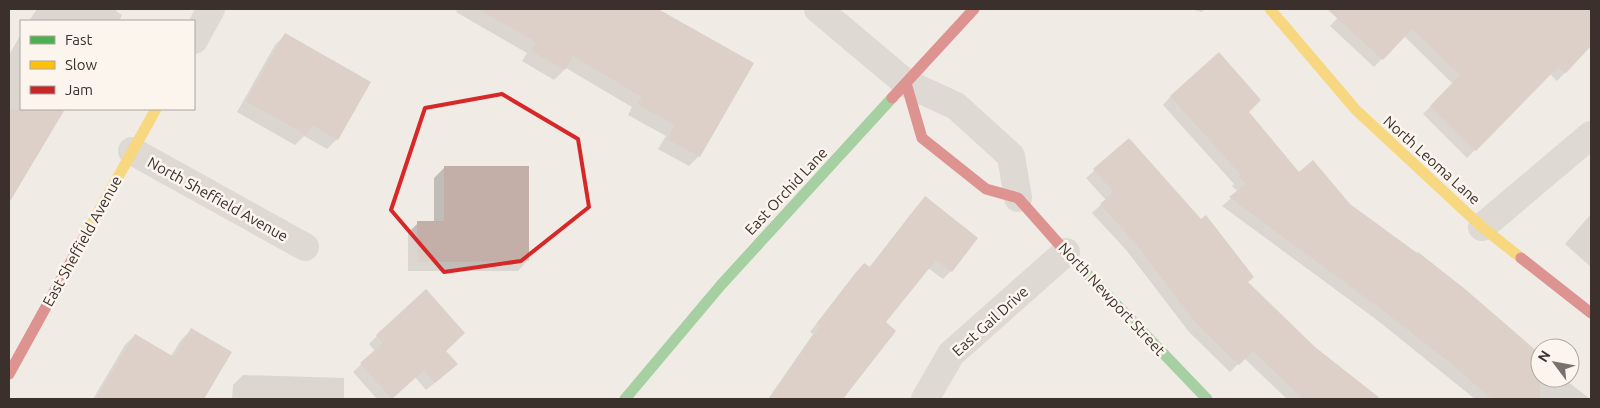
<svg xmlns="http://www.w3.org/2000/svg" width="1600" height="408" viewBox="0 0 1600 408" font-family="Ubuntu,sans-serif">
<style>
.shadow{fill:#0003}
.building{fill:#c3afa7}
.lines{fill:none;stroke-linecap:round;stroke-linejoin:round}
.street{stroke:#c9c3be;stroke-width:28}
.fast{stroke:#4caf50;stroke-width:11}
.slow{stroke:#ffc107;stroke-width:11}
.jam{stroke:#c62828;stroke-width:11}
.marked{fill:none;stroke:#d62828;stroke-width:4;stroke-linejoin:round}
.labels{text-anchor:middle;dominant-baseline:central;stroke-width:5;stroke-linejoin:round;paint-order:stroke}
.street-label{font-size:15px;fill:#3b302b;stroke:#fbf5ee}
</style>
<rect width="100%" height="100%" fill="#f0ebe5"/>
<!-- shadow -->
<g class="shadow">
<polygon points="37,9 118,9 116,11 122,15 119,21 29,21"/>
<polygon points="458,9 656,9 752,63 699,156 689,166 658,149 666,136 628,115 632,107 566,68 554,80 522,61 527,53 456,12"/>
<polygon points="1190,9 1205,9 1202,12"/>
<polygon points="1346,9 1591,9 1591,45 1557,81 1550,74 1467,158 1423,114 1453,84 1404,36 1374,67 1330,26"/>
<polygon points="21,34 21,109 64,109 9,200 9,55"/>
<polygon points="285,35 337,139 327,149 304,136 295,145 237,112 275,45"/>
<polygon points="1171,96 1248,112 1299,174 1349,205 1540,355 1540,378 1563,378 1590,399 1475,399 1377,320 1222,206 1238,192 1232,186 1234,184 1163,105"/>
<polygon points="1128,140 1246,282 1314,348 1379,399 1287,399 1244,358 1230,372 1189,332 1127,251 1092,213 1106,200 1086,178"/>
<polygon points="444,168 528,260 518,271 408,271 408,233 418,223 434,223 434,178"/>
<polygon points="917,206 951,271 943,279 928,268 884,323 894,331 841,399 768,399 813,334 810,332 856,272 864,264 869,268"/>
<polygon points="1591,214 1591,267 1565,244"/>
<polygon points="191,330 230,353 203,399 93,399 125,345 135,335 171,356 181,340"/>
<polygon points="377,336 445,351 448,372 426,390 415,377 390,399 377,399 353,372 375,351 369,344"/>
<polygon points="243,375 344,378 344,399 232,399 233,385"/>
</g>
<!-- building -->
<g class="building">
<polygon points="478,9 658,9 754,63 700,157 667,139 675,125 637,104 642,97 573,56 565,70 531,51 536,42"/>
<polygon points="1327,9 1591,9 1591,46 1566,73 1558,67 1476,151 1430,106 1460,75 1412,29 1383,60"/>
<polygon points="285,33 371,82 338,140 312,125 306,135 246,101"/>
<polygon points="1219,52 1261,100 1249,112 1299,172 1313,160 1350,204 1417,253 1418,252 1465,289 1540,354 1540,399 1492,399 1454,366 1385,312 1229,197 1246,184 1239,177 1241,175 1170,96"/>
<polygon points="9,109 65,109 9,203"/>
<polygon points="1129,138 1201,219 1206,215 1254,277 1248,282 1315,347 1381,399 1303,399 1253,351 1239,365 1197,324 1135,243 1100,204 1114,192 1093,169"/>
<polygon points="444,166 529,166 529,261 418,262 417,221 444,221"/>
<polygon points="925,196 978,238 952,272 936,260 886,322 896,331 843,399 769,399 820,326 817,323 864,263 870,267"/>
<polygon points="426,289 465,333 446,351 458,364 435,383 424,370 392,399 360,363 383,343 376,335"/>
<polygon points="191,328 232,352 204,399 96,399 135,334 174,357"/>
</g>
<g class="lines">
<!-- street -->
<g class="street">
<polyline points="818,9 906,83 956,106 1011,156 1018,198"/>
<polyline points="194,40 211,9"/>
<polyline points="132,151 305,247"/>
<polyline points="1482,227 1591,135"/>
<polyline points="925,399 951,354 1066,252"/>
</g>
<!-- fast -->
<g class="fast">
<polyline points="1066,252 1207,399"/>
<polyline points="625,399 721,285 892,98"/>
</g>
<!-- slow -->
<g class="slow">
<polyline points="1270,9 1356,110 1482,227 1521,258"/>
<polyline points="84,238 156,109"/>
</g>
<!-- jam -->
<g class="jam">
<polyline points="906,83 922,138 986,189 1018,198 1066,252"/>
<polyline points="892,98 974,9"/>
<polyline points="1521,258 1591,313"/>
<polyline points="9,374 84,238"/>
</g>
</g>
<!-- marked area -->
<path d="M0 0H1600V408H0ZM 502,94 L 578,139 L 589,207 L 521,261 L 444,272 L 391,210 L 425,108 Z" fill="#f0ebe5" fill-opacity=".55" fill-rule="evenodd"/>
<path class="marked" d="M 502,94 L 578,139 L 589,207 L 521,261 L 444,272 L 391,210 L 425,108 Z"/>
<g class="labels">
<!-- street labels -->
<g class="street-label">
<text transform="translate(1432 160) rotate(42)">North Leoma Lane</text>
<text transform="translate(786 191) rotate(-47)">East Orchid Lane</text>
<text transform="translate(218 199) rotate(29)">North Sheffield Avenue</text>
<text transform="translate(82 241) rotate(-61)">East Sheffield Avenue</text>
<text transform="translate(1112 299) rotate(47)">North Newport Street</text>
<text transform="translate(990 321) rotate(-42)">East Gail Drive</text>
</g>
</g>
<!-- border -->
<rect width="1600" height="408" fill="none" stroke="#3b302b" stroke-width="20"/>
<!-- legend -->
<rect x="20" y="20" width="175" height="90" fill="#fbf5ee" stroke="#aea6a0"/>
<rect x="30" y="36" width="25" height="8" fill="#4caf50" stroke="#aea6a0"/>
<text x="65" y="45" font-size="15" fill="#3b302b">Fast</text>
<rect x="30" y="61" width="25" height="8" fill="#ffc107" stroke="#aea6a0"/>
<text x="65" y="70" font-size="15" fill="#3b302b">Slow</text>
<rect x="30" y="86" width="25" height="8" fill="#c62828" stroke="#aea6a0"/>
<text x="65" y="95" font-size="15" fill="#3b302b">Jam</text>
<!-- north arrow -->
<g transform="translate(1555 363) rotate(302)"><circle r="24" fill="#fbf5ee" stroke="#aea6a0"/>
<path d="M0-4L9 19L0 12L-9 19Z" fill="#7a716c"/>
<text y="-8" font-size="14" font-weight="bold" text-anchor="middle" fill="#3b302b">N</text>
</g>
</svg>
